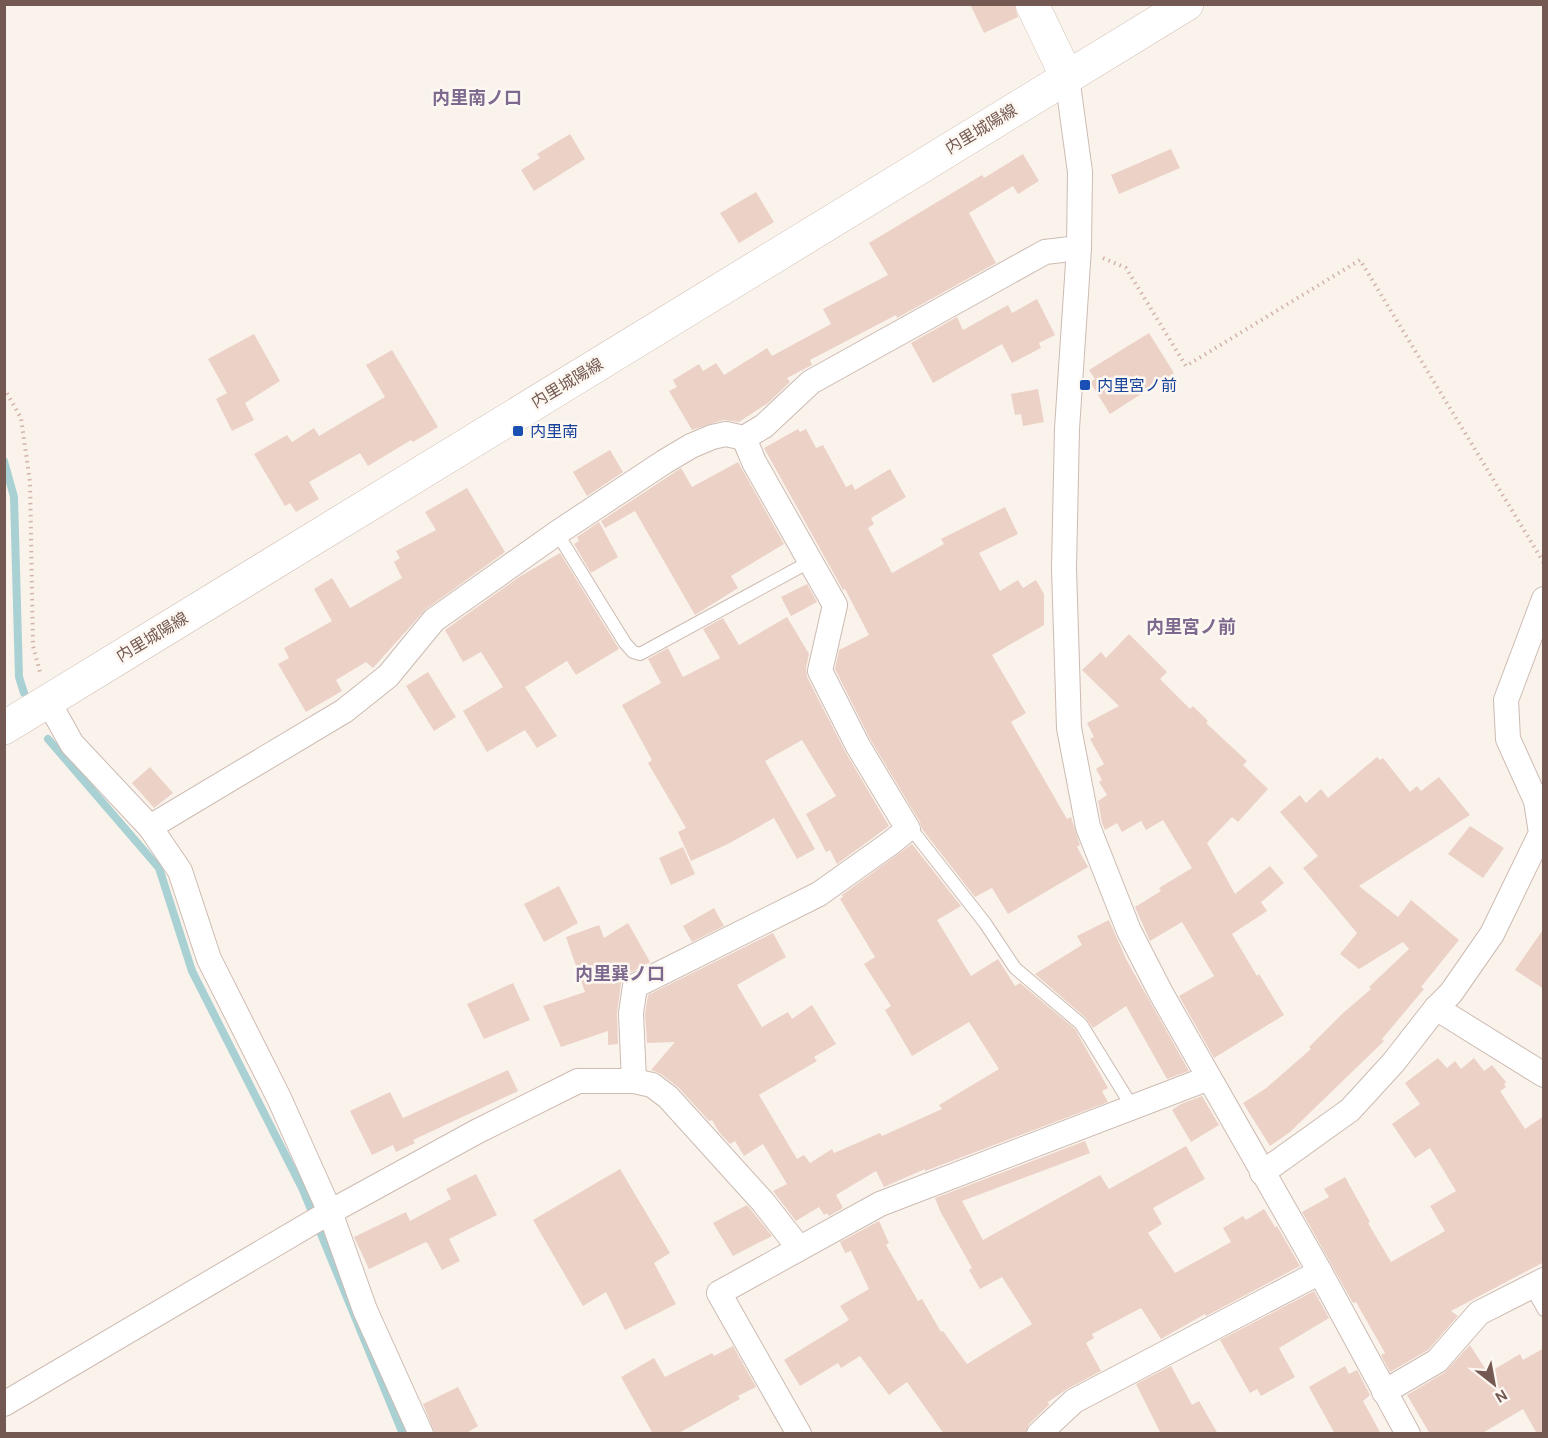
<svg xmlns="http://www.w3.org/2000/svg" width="1548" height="1438" viewBox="0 0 1548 1438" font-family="Karla,'Noto Sans JP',sans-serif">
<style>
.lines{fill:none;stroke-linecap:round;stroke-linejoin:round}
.stream{stroke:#a9d1d3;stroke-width:8}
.building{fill:#ecd1c7}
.lane-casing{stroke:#ccbbb2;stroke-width:14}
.street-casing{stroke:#ccbbb2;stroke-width:26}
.secondary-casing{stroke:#d0bcb3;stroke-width:34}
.path{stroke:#d2b4a9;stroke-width:4;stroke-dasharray:1.5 4.5;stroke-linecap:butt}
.lane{stroke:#fff;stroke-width:12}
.street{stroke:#fff;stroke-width:24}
.secondary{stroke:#fff;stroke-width:33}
.transit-dot{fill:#1a4fb4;stroke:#fdf7f2;stroke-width:2}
.labels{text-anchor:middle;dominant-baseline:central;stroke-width:5;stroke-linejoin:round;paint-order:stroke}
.street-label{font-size:16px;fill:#735951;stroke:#fdf7f2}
.transit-label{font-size:16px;fill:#164399;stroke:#fdf7f2;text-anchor:start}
.neighbourhood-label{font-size:18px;font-weight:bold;fill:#7d698e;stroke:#fdf7f2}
</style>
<rect width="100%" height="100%" fill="#faf3ec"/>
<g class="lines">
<!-- stream -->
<g class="stream">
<polyline points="4,461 14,497 19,677 24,693"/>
<polyline points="48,739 159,868 192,971 303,1190 403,1434"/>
</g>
</g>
<!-- building -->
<g class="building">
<polygon points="970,4 1014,4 1018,17 984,33"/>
<polygon points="570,134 585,159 534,191 521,170 540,158 537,154"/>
<polygon points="1171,149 1180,168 1119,194 1111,175"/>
<polygon points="1023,154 1039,181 1018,194 1013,186 969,213 996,263 897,318 896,315 810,360 812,365 787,378 790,382 768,403 739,422 723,420 692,430 669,391 677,387 673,380 699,364 703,371 716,363 724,375 767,348 772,356 831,324 823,309 888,275 869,243 982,175 984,178"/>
<polygon points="756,192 774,222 739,243 720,213"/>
<polygon points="1037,299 1055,335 1039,343 1041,348 1012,363 1002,344 933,383 911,343 957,317 963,330 1008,305 1012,313"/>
<polygon points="1149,333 1174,373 1110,414 1090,382 1095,379 1089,370"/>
<polygon points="254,334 280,381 245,403 254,420 232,431 216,399 227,393 208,359"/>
<polygon points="392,350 438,427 413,442 411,440 368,466 360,453 309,482 319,499 296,512 290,503 285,506 254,454 287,435 292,442 314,428 319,436 385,397 366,365"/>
<polygon points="1038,389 1044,422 1023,426 1021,414 1015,415 1011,394"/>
<polygon points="798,429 800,432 806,429 816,448 823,445 846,487 852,484 855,490 890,469 906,497 871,518 874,524 868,528 892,573 944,544 941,539 1005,507 1018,534 979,553 1000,591 1018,580 1023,588 1036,580 1044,594 1044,625 992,655 1026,713 1011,722 1067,819 1071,817 1080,845 1077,847 1088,867 1008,914 992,888 975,897 922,829 920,822 870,739 835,669 839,650 869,635 845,589 843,590 764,448"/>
<polygon points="610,450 623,472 587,496 573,472"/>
<polygon points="738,462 784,544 731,576 738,588 695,615 635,511 605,528 601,521 681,468 692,487"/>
<polygon points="467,488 505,552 426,609 373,668 366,662 336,680 342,691 306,712 278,664 289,658 284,648 332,621 314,589 332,578 350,608 402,578 394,562 400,558 396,551 436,530 425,512"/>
<polygon points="599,522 618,557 591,573 574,544 579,541 577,537"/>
<polygon points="560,553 619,649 576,675 567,661 525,687 557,736 537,748 525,730 487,752 463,711 503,687 481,652 463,662 445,630 519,577"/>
<polygon points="807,584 817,602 791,616 781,597"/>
<polygon points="787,617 809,654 806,668 807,677 846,753 889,826 837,864 830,850 826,852 806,814 836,796 802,740 765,761 815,849 797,859 774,818 728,844 691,861 678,832 686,828 648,763 652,760 622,705 661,683 648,659 668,648 683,677 720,658 703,629 723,618 739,645"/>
<polygon points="1129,634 1167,672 1160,679 1190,709 1193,706 1208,721 1206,723 1247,761 1243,765 1268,789 1238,822 1232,817 1207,843 1235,894 1270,866 1284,883 1261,902 1267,911 1232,934 1257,976 1259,974 1284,1015 1214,1058 1179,996 1214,976 1182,922 1150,941 1135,907 1161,891 1159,888 1192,868 1163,820 1146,830 1141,821 1122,832 1117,823 1105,830 1102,823 1098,801 1107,795 1099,782 1102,780 1096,769 1104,764 1090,739 1094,737 1087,723 1119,706 1082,670 1101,652 1106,658"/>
<polygon points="428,672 456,717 434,731 406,686"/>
<polygon points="1377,757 1380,760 1383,758 1410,792 1417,786 1421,791 1439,777 1470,815 1359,886 1398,917 1411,900 1459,940 1421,987 1424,989 1382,1039 1384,1041 1290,1132 1270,1146 1243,1103 1265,1089 1311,1049 1309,1047 1342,1014 1371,989 1369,987 1409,949 1403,942 1359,969 1340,954 1357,933 1303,868 1318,856 1280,812 1300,795 1306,803 1321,789 1328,798"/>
<polygon points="150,767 173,793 154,808 132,783"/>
<polygon points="1470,826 1504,848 1483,878 1448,854"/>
<polygon points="912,844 961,906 937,920 971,976 998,959 1015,986 1020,983 1075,1029 1108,1088 1102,1091 1108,1102 925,1171 925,1169 884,1187 876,1171 836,1195 843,1208 829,1216 827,1213 824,1215 819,1207 796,1221 773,1191 787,1184 763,1144 744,1156 735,1141 730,1144 719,1132 712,1120 709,1121 678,1087 661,1074 651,1070 675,1042 647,1043 645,1014 648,995 773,933 786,957 737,985 762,1027 788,1012 792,1019 812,1005 836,1044 814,1057 817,1061 759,1095 797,1159 804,1155 810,1163 832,1149 834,1153 880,1133 882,1136 942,1109 939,1105 999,1069 969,1022 912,1056 885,1010 891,1006 864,964 875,957 840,899 843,897 842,895"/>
<polygon points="683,847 695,874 671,885 659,858"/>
<polygon points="559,886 578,923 544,942 524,904"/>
<polygon points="714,908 724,926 692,942 683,926"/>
<polygon points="1109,920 1126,959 1189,1071 1167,1079 1126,1006 1093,1028 1086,1018 1035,974 1082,945 1077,936"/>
<polygon points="628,923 650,962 628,974 621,983 617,1013 618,1044 608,1045 608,1031 561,1047 543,1006 585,992 566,937 599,925 604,938"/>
<polygon points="1544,928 1544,989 1515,970"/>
<polygon points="513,983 530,1020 484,1039 467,1004"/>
<polygon points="1438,1058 1447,1068 1455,1061 1461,1069 1474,1058 1484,1071 1492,1065 1506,1082 1504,1084 1506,1087 1500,1091 1525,1129 1544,1116 1544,1262 1451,1311 1458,1316 1428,1350 1390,1372 1381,1355 1385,1353 1356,1302 1353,1303 1302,1212 1329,1197 1324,1189 1345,1177 1370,1222 1368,1223 1391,1262 1445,1231 1430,1206 1456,1191 1430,1148 1415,1158 1392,1124 1420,1104 1405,1083"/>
<polygon points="508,1070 518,1091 413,1140 415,1143 396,1152 393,1145 372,1155 350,1111 390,1092 403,1118"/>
<polygon points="1202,1096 1219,1125 1191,1142 1172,1110 1181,1104"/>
<polygon points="1085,1141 1090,1153 962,1201 983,1240 1100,1175 1109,1189 1186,1146 1205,1179 1153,1208 1162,1224 1148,1233 1175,1273 1231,1242 1223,1228 1243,1216 1246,1220 1264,1209 1275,1227 1277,1226 1300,1266 1206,1316 1205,1314 1161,1339 1141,1308 1092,1334 1094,1338 1086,1343 1101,1371 1067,1389 1048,1402 1049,1405 1029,1424 1025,1434 944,1434 907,1382 889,1395 860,1356 841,1368 838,1363 800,1386 784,1360 849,1320 840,1306 869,1289 851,1251 845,1253 840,1242 879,1221 889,1243 886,1245 918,1301 922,1299 941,1332 943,1331 967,1364 1032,1324 1002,1277 980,1289 969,1270 972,1268 940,1211 935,1198"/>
<polygon points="620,1169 670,1253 654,1263 676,1304 625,1330 606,1292 583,1306 533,1220"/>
<polygon points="476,1174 497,1215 449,1239 460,1261 442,1270 428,1244 426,1242 369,1269 354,1237 406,1212 410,1221 451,1199 446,1189"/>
<polygon points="747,1205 772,1236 733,1256 713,1223"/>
<polygon points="1314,1291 1329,1318 1279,1348 1295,1377 1261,1396 1257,1389 1250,1393 1220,1340"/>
<polygon points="1470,1345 1488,1373 1520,1354 1523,1360 1544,1348 1544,1434 1537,1434 1523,1409 1481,1434 1430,1434 1407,1395 1444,1373"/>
<polygon points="733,1346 756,1387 738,1396 740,1399 677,1434 653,1434 621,1377 654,1358 665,1377 712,1353 714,1356"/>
<polygon points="1171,1366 1192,1405 1199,1401 1218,1434 1161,1434 1136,1384"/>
<polygon points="1345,1366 1349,1374 1357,1370 1370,1395 1363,1401 1381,1434 1335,1434 1309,1387"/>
<polygon points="458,1387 478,1426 465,1434 435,1434 423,1404"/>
</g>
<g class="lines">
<!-- lane casing -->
<g class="lane-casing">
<g id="lane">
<polyline points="557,533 625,643 633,652 640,654 811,561"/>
<polyline points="908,829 916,835 985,923 1015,968 1081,1024 1133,1108"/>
<polyline points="1531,1287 1544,1310"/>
</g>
</g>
<!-- street casing -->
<g class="street-casing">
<g id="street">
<polyline points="1067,77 1080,172 1079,248 1067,429 1064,568 1069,728 1088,827 1129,931 1162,995 1320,1272 1408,1434"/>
<polyline points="48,701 72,744 150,827 180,871 209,959 279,1098 330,1212 365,1310 421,1434"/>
<polyline points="150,827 344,711 388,676 434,620 557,533 664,462 691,446 712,437 726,434 744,438 764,426 811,382 1045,252 1079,248"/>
<polyline points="1436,1008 1544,1075"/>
<polyline points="634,1081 631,1013 635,986 819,894 892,842 908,829 858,746 820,671 835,605 754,462 744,438"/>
<polyline points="1262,1173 1350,1110 1393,1063 1436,1008 1451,993 1492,934 1541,833 1536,801 1508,739 1506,700 1544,599"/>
<polyline points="1384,1392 1437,1361 1479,1313 1544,1280"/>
<polyline points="4,1404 330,1212 476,1132 578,1081 634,1081 652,1085 668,1097 763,1202 799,1248"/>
<polyline points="799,1434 719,1293 880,1204 1209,1078"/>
<polyline points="1039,1434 1074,1401 1320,1272"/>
</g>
</g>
<!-- secondary casing -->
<g class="secondary-casing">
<g id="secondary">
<polyline points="1032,4 1067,77"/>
<polyline points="4,728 1187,4"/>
</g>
</g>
<!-- path -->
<g class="path">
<polyline points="1103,258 1126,268 1186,366 1360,260 1544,563"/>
<polyline points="4,388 21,418 30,482 33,646 40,672"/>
</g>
<!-- lane -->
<use href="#lane" class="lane"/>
<!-- street -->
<use href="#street" class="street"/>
<!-- secondary -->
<use href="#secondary" class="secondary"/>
</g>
<!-- markers -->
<g class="transit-dot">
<rect x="1079" y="379" width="12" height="12" rx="3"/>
<rect x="512" y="425" width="12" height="12" rx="3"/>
</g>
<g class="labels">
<!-- street labels -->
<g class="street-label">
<text transform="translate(981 129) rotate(-31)">内里城陽線</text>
<text transform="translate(567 383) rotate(-31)">内里城陽線</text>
<text transform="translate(152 637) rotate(-31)">内里城陽線</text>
</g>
<!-- transit labels -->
<g class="transit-label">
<text x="1097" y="385">内里宮ノ前</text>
<text x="530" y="431">内里南</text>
</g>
<!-- neighbourhood labels -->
<g class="neighbourhood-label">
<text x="477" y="98">内里南ノ口</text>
<text x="1191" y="627">内里宮ノ前</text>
<text x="620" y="974">内里巽ノ口</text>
</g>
</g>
<!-- border -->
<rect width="1548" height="1438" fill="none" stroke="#735951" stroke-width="12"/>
<!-- north arrow -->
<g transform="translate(1494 1384) rotate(149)" stroke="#fdf7f2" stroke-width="4.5" paint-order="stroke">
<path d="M0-4.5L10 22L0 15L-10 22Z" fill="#735951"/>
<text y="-9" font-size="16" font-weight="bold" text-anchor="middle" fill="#735951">N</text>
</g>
</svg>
